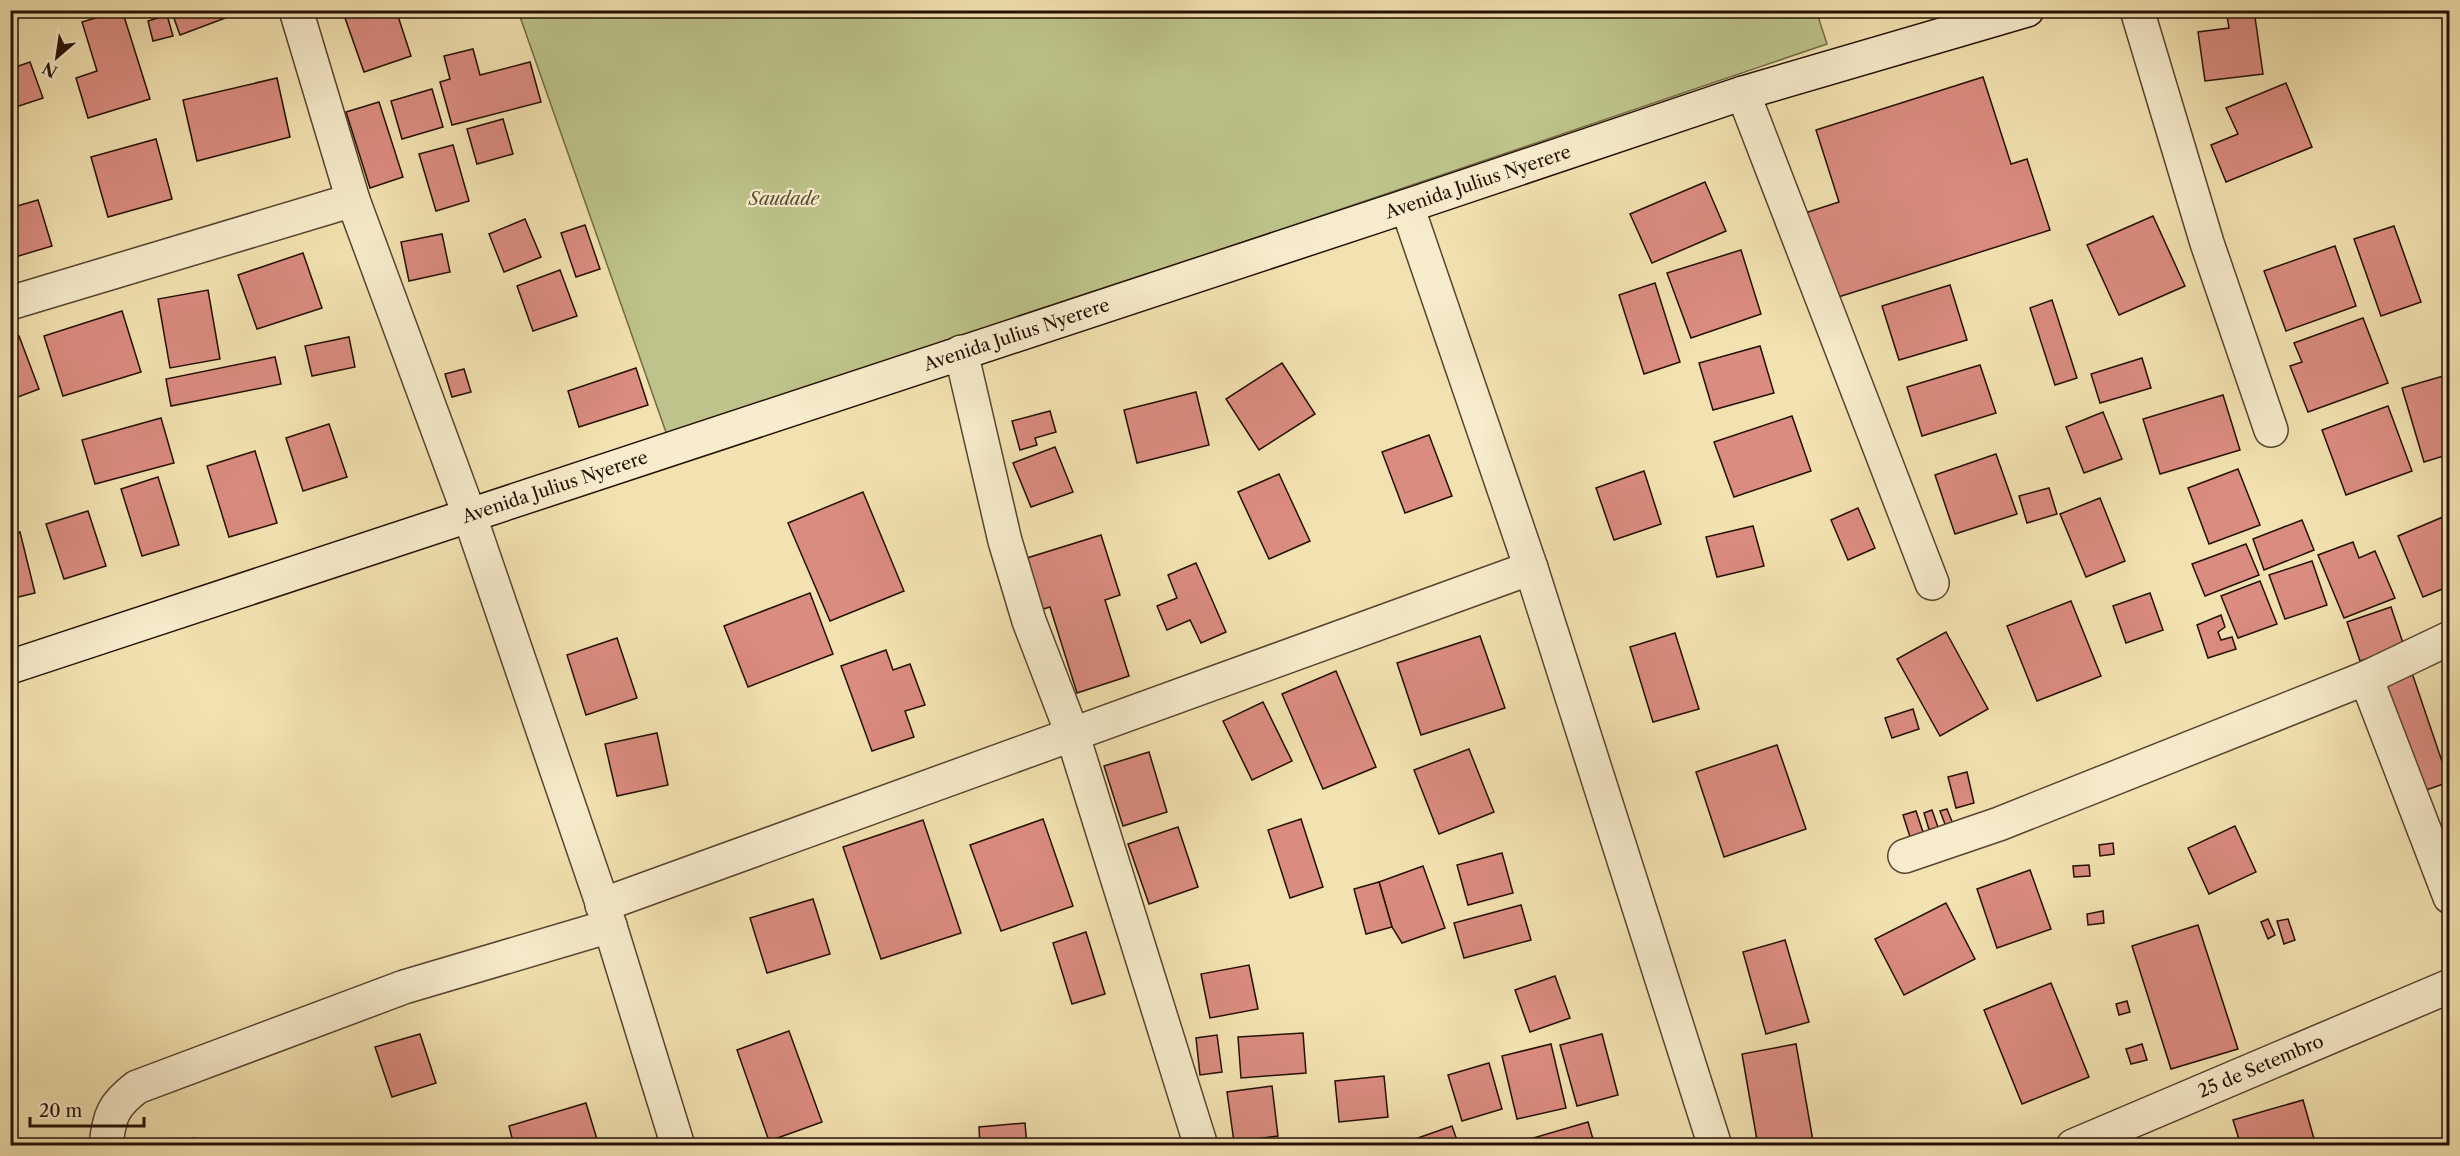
<svg xmlns="http://www.w3.org/2000/svg" width="2460" height="1156" viewBox="0 0 2460 1156" font-family="'Libre Caslon Text',serif">
<style>
.green{fill:#bdc38a;stroke:#716a47;stroke-width:1.5}
.building{fill:#db8c80;stroke:#251004;stroke-width:1.5}
.lines{fill:none;stroke-linecap:round;stroke-linejoin:round}
.street-casing{stroke:#58442f;stroke-width:36}
.secondary-casing{stroke:#251004;stroke-width:36}
.street{stroke:#f7eccc;stroke-width:33}
.secondary{stroke:#f7eccc;stroke-width:33}
.labels{text-anchor:middle;dominant-baseline:central;stroke-width:4.5;stroke-linejoin:round;paint-order:stroke}
.street-label{font-size:18px;fill:#251004;stroke:#f7eccc}
.park-label{font-size:18px;font-style:italic;fill:#5a4f33;stroke:#f7eccc}
</style>
<rect width="100%" height="100%" fill="#f3e2b1"/>
<filter id="stains"><feTurbulence type="fractalNoise" baseFrequency=".00333" numOctaves="4"/><feColorMatrix values="0 0 0 0 .2 0 0 0 0 .09 0 0 0 0 .02 0 0 0 .5 -.17"/></filter>
<radialGradient id="worn" r=".72"><stop offset=".6" stop-color="#630" stop-opacity="0"/><stop offset="1" stop-color="#630" stop-opacity=".3"/></radialGradient>
<!-- green -->
<polygon class="green" points="1816,10 1827,44 668,438 518,11"/>
<!-- building -->
<g class="building">
<polygon points="122,10 150,99 88,118 76,78 97,71 82,22"/>
<polygon points="171,10 244,10 244,11 180,35"/>
<polygon points="369,10 396,10 411,56 364,72 345,18"/>
<polygon points="2226,10 2254,10 2263,74 2205,81 2198,32 2229,28"/>
<polygon points="167,15 173,36 153,41 148,21"/>
<polygon points="473,49 480,75 530,62 541,102 452,125 440,82 450,79 444,56"/>
<polygon points="30,62 43,98 10,109 10,69"/>
<polygon points="1983,77 2011,164 2027,159 2050,230 1832,299 1805,213 1839,202 1816,130"/>
<polygon points="277,78 290,137 197,161 183,100"/>
<polygon points="2286,83 2312,147 2226,182 2211,145 2238,134 2226,108"/>
<polygon points="432,89 443,127 402,139 391,101"/>
<polygon points="379,102 403,177 370,188 346,112"/>
<polygon points="503,119 513,154 477,164 467,129"/>
<polygon points="156,139 172,199 108,217 91,157"/>
<polygon points="453,145 469,201 436,211 419,154"/>
<polygon points="1705,182 1726,231 1652,263 1630,214"/>
<polygon points="38,200 52,246 12,258 10,208"/>
<polygon points="2153,216 2185,286 2119,315 2087,245"/>
<polygon points="525,219 541,257 504,272 489,234"/>
<polygon points="585,225 600,269 576,277 561,233"/>
<polygon points="2394,226 2421,302 2381,316 2354,239"/>
<polygon points="442,234 450,272 409,281 401,242"/>
<polygon points="2335,246 2356,306 2286,331 2264,271"/>
<polygon points="1741,250 1761,314 1691,338 1667,273"/>
<polygon points="303,253 322,308 257,329 238,275"/>
<polygon points="560,270 577,316 533,331 517,286"/>
<polygon points="1655,283 1680,362 1644,374 1619,295"/>
<polygon points="1950,285 1967,340 1899,360 1882,306"/>
<polygon points="208,290 220,359 170,368 158,299"/>
<polygon points="2052,300 2077,378 2055,385 2030,308"/>
<polygon points="122,311 141,372 63,396 44,336"/>
<polygon points="2363,318 2388,383 2308,412 2290,366 2302,362 2294,343"/>
<polygon points="19,336 39,389 10,400 10,340"/>
<polygon points="349,337 355,367 312,376 305,346"/>
<polygon points="1760,346 1774,393 1713,410 1699,363"/>
<polygon points="275,357 281,384 171,406 166,379"/>
<polygon points="2142,358 2151,388 2100,403 2091,374"/>
<polygon points="1282,363 1315,414 1259,450 1226,399"/>
<polygon points="1980,365 1996,413 1922,436 1907,387"/>
<polygon points="636,368 648,405 579,427 568,391"/>
<polygon points="464,369 471,392 452,397 445,374"/>
<polygon points="2450,374 2450,454 2424,462 2402,388"/>
<polygon points="1196,392 1209,445 1137,463 1124,410"/>
<polygon points="2223,395 2240,450 2160,474 2143,419"/>
<polygon points="2388,406 2412,471 2346,495 2322,430"/>
<polygon points="1050,411 1056,432 1035,438 1037,445 1020,450 1012,421"/>
<polygon points="2103,412 2122,459 2084,473 2066,427"/>
<polygon points="1792,416 1811,471 1734,497 1714,442"/>
<polygon points="161,418 174,463 95,484 82,440"/>
<polygon points="329,424 347,477 303,491 286,438"/>
<polygon points="1429,435 1452,496 1405,513 1382,452"/>
<polygon points="1055,447 1073,492 1031,507 1013,463"/>
<polygon points="255,451 277,523 229,537 207,466"/>
<polygon points="1996,454 2017,514 1955,534 1935,475"/>
<polygon points="2238,469 2260,525 2209,544 2188,488"/>
<polygon points="1644,471 1661,524 1614,540 1596,488"/>
<polygon points="1279,474 1310,541 1269,559 1238,492"/>
<polygon points="158,477 179,545 142,556 121,489"/>
<polygon points="2049,488 2057,514 2027,523 2019,496"/>
<polygon points="863,492 904,591 830,621 788,523"/>
<polygon points="2100,498 2125,561 2086,577 2060,514"/>
<polygon points="1858,508 1875,548 1848,560 1831,520"/>
<polygon points="88,511 106,566 64,579 46,524"/>
<polygon points="2450,514 2450,586 2423,597 2398,536"/>
<polygon points="2302,520 2314,550 2264,570 2253,539"/>
<polygon points="1753,526 1764,566 1717,577 1706,537"/>
<polygon points="20,532 35,593 10,599 10,535"/>
<polygon points="1101,535 1120,595 1105,600 1129,676 1077,693 1050,607 1030,613 1014,562"/>
<polygon points="2353,542 2359,558 2375,551 2395,598 2344,618 2318,555"/>
<polygon points="2246,544 2259,575 2205,596 2192,564"/>
<polygon points="2312,561 2327,605 2285,619 2269,575"/>
<polygon points="1196,563 1226,632 1201,643 1190,620 1167,630 1157,606 1177,598 1168,575"/>
<polygon points="2260,581 2277,624 2238,638 2221,596"/>
<polygon points="810,593 833,654 748,687 724,626"/>
<polygon points="2150,593 2163,630 2126,643 2113,606"/>
<polygon points="2071,601 2101,676 2037,701 2007,626"/>
<polygon points="2391,607 2404,646 2360,661 2347,622"/>
<polygon points="2221,615 2225,627 2218,632 2221,640 2232,637 2236,649 2208,658 2197,625"/>
<polygon points="1946,632 1988,709 1940,736 1897,659"/>
<polygon points="1675,633 1699,709 1653,722 1630,647"/>
<polygon points="1480,636 1505,708 1421,735 1397,663"/>
<polygon points="617,638 637,698 586,715 567,655"/>
<polygon points="886,650 893,670 910,664 925,705 905,711 914,737 872,751 841,666"/>
<polygon points="1336,671 1376,767 1323,789 1282,694"/>
<polygon points="2412,673 2449,782 2415,794 2378,685"/>
<polygon points="1263,702 1292,761 1252,780 1223,721"/>
<polygon points="1913,709 1919,729 1892,738 1885,718"/>
<polygon points="657,733 668,785 617,796 605,744"/>
<polygon points="1777,745 1806,829 1724,857 1696,772"/>
<polygon points="1469,749 1494,812 1439,834 1414,770"/>
<polygon points="1149,752 1167,812 1123,826 1104,766"/>
<polygon points="1967,772 1974,803 1956,808 1948,777"/>
<polygon points="1947,809 1955,829 1948,832 1940,811"/>
<polygon points="1932,810 1940,833 1931,836 1924,813"/>
<polygon points="1916,811 1925,838 1912,843 1903,815"/>
<polygon points="1043,819 1073,906 1001,931 970,845"/>
<polygon points="1301,819 1323,887 1290,898 1268,830"/>
<polygon points="923,820 961,933 881,959 843,847"/>
<polygon points="2235,826 2256,872 2209,894 2188,848"/>
<polygon points="1178,827 1198,887 1149,904 1128,844"/>
<polygon points="2113,843 2114,854 2100,856 2099,845"/>
<polygon points="1502,853 1513,893 1468,905 1457,865"/>
<polygon points="2089,865 2090,876 2074,877 2073,866"/>
<polygon points="1423,866 1445,928 1402,943 1392,927 1379,882"/>
<polygon points="2030,870 2051,929 1997,948 1977,889"/>
<polygon points="1379,882 1392,927 1366,934 1354,889"/>
<polygon points="813,899 830,954 767,973 750,918"/>
<polygon points="1946,903 1975,959 1904,995 1875,939"/>
<polygon points="1521,905 1531,940 1464,958 1454,923"/>
<polygon points="2103,911 2104,923 2088,925 2087,914"/>
<polygon points="2268,919 2275,935 2268,939 2261,922"/>
<polygon points="2288,919 2295,940 2284,944 2277,921"/>
<polygon points="2198,925 2238,1049 2171,1069 2132,946"/>
<polygon points="1086,932 1105,994 1072,1004 1053,943"/>
<polygon points="1785,940 1809,1022 1766,1034 1743,952"/>
<polygon points="1249,965 1258,1009 1210,1018 1201,974"/>
<polygon points="1555,976 1570,1018 1530,1032 1515,990"/>
<polygon points="2051,983 2089,1077 2022,1104 1984,1010"/>
<polygon points="2127,1001 2130,1012 2119,1015 2116,1004"/>
<polygon points="789,1031 822,1122 769,1141 737,1050"/>
<polygon points="1303,1033 1306,1073 1241,1078 1238,1037"/>
<polygon points="420,1034 436,1083 392,1097 375,1047"/>
<polygon points="1602,1034 1618,1095 1577,1106 1560,1045"/>
<polygon points="1217,1035 1222,1072 1200,1075 1196,1038"/>
<polygon points="1551,1044 1566,1108 1517,1119 1502,1056"/>
<polygon points="1796,1044 1813,1141 1786,1146 1758,1146 1742,1054"/>
<polygon points="2142,1044 2147,1060 2131,1064 2126,1049"/>
<polygon points="1489,1063 1502,1109 1462,1121 1448,1075"/>
<polygon points="1384,1076 1388,1117 1339,1122 1335,1081"/>
<polygon points="1272,1086 1278,1136 1234,1142 1227,1092"/>
<polygon points="2303,1100 2316,1146 2241,1146 2233,1120"/>
<polygon points="586,1103 599,1146 514,1146 509,1126"/>
<polygon points="1588,1122 1595,1146 1506,1146"/>
<polygon points="1025,1123 1027,1146 980,1146 979,1127"/>
<polygon points="1452,1126 1459,1146 1417,1146 1415,1139"/>
<polygon points="195,1138 197,1146 173,1146"/>
</g>
<g class="lines">
<!-- street casing -->
<g class="street-casing">
<g id="street">
<polyline points="296,10 353,200 469,514 610,926 678,1146"/>
<polyline points="2137,10 2207,243 2271,430"/>
<polyline points="1743,93 1932,583"/>
<polyline points="1407,206 1531,568 1715,1146"/>
<polyline points="10,303 353,200"/>
<polyline points="961,352 1005,541 1029,621 1072,733 1201,1146"/>
<polyline points="2366,678 2450,897"/>
<polyline points="1905,856 1999,824 2366,678 2450,638"/>
<polyline points="602,905 1531,568"/>
<path d="M 106,1146 C 109,1116 113,1105 137,1087 L 404,987 L 610,926"/>
<path id="s1" d="M 2073,1146 L 2450,986"/>
</g>
</g>
<!-- secondary casing -->
<g class="secondary-casing">
<g id="secondary">
<path id="s2" d="M 10,667 L 1407,206 L 1743,93 L 2027,10"/>
</g>
</g>
<!-- street -->
<use href="#street" class="street"/>
<!-- secondary -->
<use href="#secondary" class="secondary"/>
</g>
<g class="labels">
<!-- street labels -->
<g class="street-label">
<text stroke="none"><textPath href="#s2" startOffset="1546">Avenida Julius Nyerere</textPath></text>
<text stroke="none"><textPath href="#s2" startOffset="1060">Avenida Julius Nyerere</textPath></text>
<text stroke="none"><textPath href="#s2" startOffset="574">Avenida Julius Nyerere</textPath></text>
<text stroke="none"><textPath href="#s1" startOffset="204">25 de Setembro</textPath></text>
</g>
<!-- park labels -->
<g class="park-label">
<text x="784" y="199">Saudade</text>
</g>
</g>
<!-- margin -->
<rect width="2460" height="1156" fill="none" stroke="#f3e2b1" stroke-width="36"/>
<rect x="12" y="12" width="2436" height="1132" fill="none" stroke="#251004" stroke-width="3"/>
<rect x="18" y="18" width="2424" height="1120" fill="none" stroke="#251004" stroke-width="1.5"/>
<!-- north arrow -->
<g transform="translate(57 57) rotate(209)" stroke="#f7eccc" stroke-width="4.5" paint-order="stroke">
<path d="M0-4.5L10 22L0 15L-10 22Z" fill="#251004"/>
<text y="-9" font-size="16" font-weight="bold" text-anchor="middle" fill="#251004">N</text>
</g>
<!-- scale -->
<path d="M30 1117v9h114v-9" fill="none" stroke="#251004" stroke-width="3"/>
<text x="39" y="1117" font-size="18" fill="#251004" stroke="#f7eccc" stroke-width="4.5" paint-order="stroke">20 m</text>
<rect width="100%" height="100%" filter="url(#stains)"/>
<rect width="100%" height="100%" fill="url(#worn)"/>
</svg>
